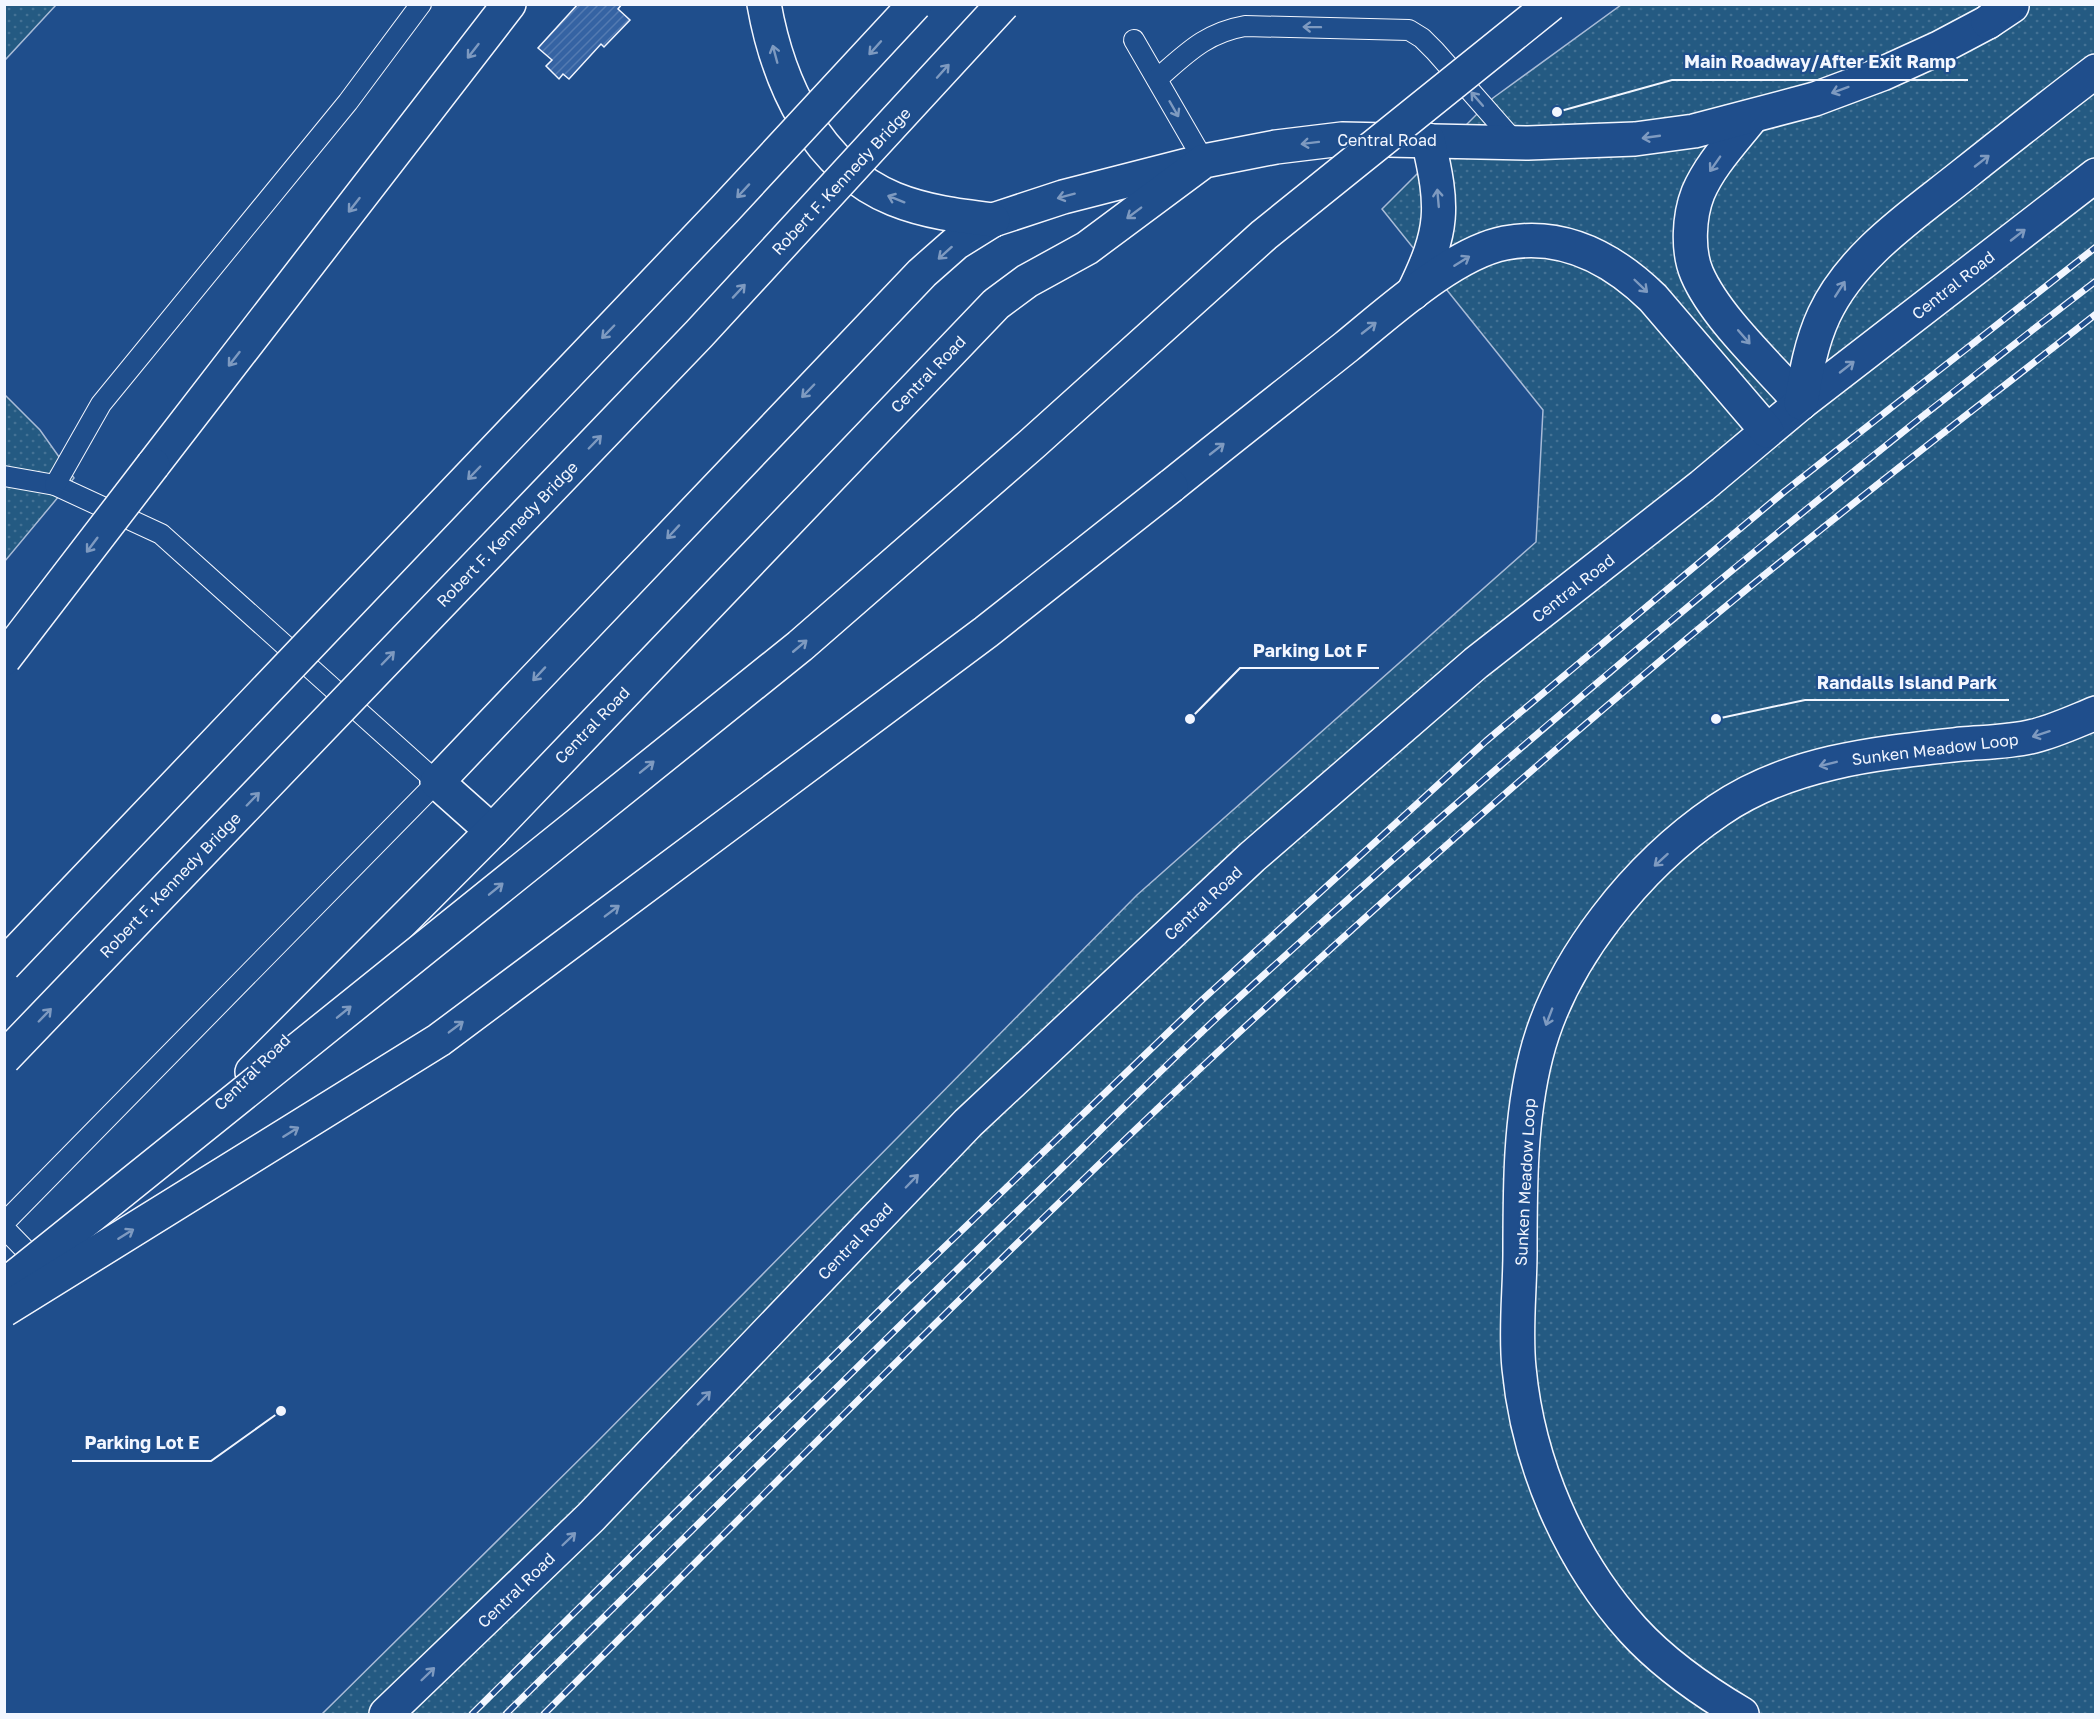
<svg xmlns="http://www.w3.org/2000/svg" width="2100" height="1719" viewBox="0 0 2100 1719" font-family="'Golos Text',sans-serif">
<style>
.park{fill:url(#park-dots);stroke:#a8bbd7;stroke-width:1.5}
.building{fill:url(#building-hatch);stroke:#f2f6ff;stroke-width:1.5}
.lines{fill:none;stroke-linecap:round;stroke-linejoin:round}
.lane-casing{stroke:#f2f6ff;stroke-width:22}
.street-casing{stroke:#f2f6ff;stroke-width:36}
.secondary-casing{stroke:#f2f6ff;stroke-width:36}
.highway-casing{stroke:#f2f6ff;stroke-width:36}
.lane{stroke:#1f4e8c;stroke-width:20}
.street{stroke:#1f4e8c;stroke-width:33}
.secondary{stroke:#1f4e8c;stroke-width:33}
.highway{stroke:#1f4e8c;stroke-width:33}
.rail-casing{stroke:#f2f6ff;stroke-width:7}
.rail{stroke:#1f4e8c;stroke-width:4.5;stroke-dasharray:14;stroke-linecap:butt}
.highway-bridge-casing{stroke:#f2f6ff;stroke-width:36;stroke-linecap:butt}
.highway-bridge{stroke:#1f4e8c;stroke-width:33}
.oneway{stroke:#7e9ac0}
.labels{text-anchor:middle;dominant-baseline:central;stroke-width:4.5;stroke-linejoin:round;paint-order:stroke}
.street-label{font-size:16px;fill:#f2f6ff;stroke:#1f4e8c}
.leader{fill:none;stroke:#f2f6ff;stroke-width:2}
.callout-dot{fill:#f2f6ff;stroke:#1f4e8c;stroke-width:2}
.callout-label{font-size:18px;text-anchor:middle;font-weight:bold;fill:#f2f6ff;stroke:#1f4e8c;stroke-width:4.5;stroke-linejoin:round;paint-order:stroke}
</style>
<defs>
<pattern id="park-dots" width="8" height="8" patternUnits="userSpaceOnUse" patternTransform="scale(1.5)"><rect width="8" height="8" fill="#245a82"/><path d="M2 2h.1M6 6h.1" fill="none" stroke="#447295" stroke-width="1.8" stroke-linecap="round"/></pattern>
<pattern id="building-hatch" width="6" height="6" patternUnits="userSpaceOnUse" patternTransform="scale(1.5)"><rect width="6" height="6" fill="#3563a3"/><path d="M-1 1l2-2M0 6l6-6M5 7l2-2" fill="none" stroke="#537ab1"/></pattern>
</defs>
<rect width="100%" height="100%" fill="#1f4e8c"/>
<!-- park -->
<g class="park">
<polygon points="5,4 56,5 5,60 4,5"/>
<polygon points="1621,5 2095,5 2095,1714 322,1714 594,1445 1137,895 1536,542 1543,410 1382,209 1493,98"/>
<polygon points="5,395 40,430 74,478 5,561"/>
</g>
<!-- building -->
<polygon class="building" points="578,4 622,4 618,9 630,20 604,47 601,44 569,79 563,74 559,79 546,66 552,60 538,48"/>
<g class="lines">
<!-- lane casing -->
<g class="lane-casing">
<g id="lane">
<polyline points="1134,40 1204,161"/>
<path d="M 1157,79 C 1186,54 1205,33 1245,26 L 1409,30 L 1422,38 L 1435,51 L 1516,143"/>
<polyline points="4,476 55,485 161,534 437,782 4,1223"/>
<polyline points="55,485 101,404 348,102 421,4"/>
<polyline points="4,1228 42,1267"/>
</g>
</g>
<!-- street casing -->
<g class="street-casing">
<g id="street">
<polyline points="492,831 437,782 922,273 956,243 993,220"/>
<path d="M 1742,1714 C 1703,1691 1664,1664 1633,1630 C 1569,1559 1528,1463 1519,1368 C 1515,1330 1520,1290 1520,1252 C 1520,1187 1520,1119 1536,1056 C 1560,960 1638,865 1719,810 C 1791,761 1878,753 1962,744 C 1986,742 2011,742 2034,736 C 2055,731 2076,721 2096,713"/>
</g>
</g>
<!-- secondary casing -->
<g class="secondary-casing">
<g id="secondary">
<path d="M 1751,118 C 1732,142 1710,165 1698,193 C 1689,216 1687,251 1697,274 C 1716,318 1769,366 1801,403"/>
<polyline points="993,220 1063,197 1188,165"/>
<polyline points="252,1072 492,831 996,304 1027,281 1087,248 1204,161 1276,147 1342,139 1528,143 1635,139 1694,131 1815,99 1882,74 1939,48 1988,22 2012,6"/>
<polyline points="386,1714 591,1517 968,1123 1252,857 1476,663 1702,486 1801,403 2096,175"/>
</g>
</g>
<!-- highway casing -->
<g class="highway-casing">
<g id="highway">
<path d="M 764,4 C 778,83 816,167 894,199 C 926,212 960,216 993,220"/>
<polyline points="1988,22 2009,4"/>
<path d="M 1413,293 C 1444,230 1444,208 1428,140"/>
<path d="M 1801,403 C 1806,373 1811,343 1824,315 C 1852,255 1913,215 1963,175 C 2007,140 2051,105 2096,71"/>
<polyline points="153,465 509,4"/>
<path d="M 1171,486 C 1229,439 1288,393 1346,347 C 1388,313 1453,253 1505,243 C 1563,232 1613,259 1653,298 L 1767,431"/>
</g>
</g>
<!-- lane -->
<use href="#lane" class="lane"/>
<!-- street -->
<use href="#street" class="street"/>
<!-- secondary -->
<use href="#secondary" class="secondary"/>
<!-- highway -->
<use href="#highway" class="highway"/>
<!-- rail casing -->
<g class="rail-casing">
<g id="rail">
<polyline points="472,1714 908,1282 1202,1000 1486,741 1785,491 2096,247"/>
<path d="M 506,1714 C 679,1543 852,1371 1028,1201 C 1092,1139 1155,1075 1221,1014 C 1504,755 1792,514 2096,281"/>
<path d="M 544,1714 C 772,1487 998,1256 1234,1037 C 1422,864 1615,694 1814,535 C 1907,460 2002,388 2096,314"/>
</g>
</g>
<!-- rail -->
<use href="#rail" class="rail"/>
<!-- highway-bridge casing -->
<g class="highway-bridge-casing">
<g id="highway-bridge">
<polyline points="4,659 153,465"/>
<polyline points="4,965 725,209 915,4"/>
<polyline points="4,1058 699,334 1003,4"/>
<polyline points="4,1286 800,646 1033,443 1264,235 1551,4"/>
<polyline points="4,1310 439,1040 986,632 1171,486"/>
</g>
</g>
<!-- highway-bridge -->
<use href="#highway-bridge" class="highway-bridge"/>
</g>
<!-- one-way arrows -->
<defs><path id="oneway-shaft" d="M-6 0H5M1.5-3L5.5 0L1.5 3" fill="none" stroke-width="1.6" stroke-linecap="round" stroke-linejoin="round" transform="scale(1.5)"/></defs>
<g class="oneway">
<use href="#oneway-shaft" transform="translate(1312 27) rotate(-179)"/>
<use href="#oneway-shaft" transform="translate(875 48) rotate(132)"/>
<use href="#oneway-shaft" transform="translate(473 51) rotate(128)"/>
<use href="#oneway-shaft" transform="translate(775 54) rotate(-105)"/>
<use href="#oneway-shaft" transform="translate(943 71) rotate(-48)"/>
<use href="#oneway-shaft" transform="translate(1840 90) rotate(160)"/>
<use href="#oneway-shaft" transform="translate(1477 99) rotate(-131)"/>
<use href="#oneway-shaft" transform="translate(1174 109) rotate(60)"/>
<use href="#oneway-shaft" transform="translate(1651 137) rotate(172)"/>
<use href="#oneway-shaft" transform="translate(1310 143) rotate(173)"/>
<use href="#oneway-shaft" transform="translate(1982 161) rotate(-38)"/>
<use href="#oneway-shaft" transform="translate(1715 164) rotate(125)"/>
<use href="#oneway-shaft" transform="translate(743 191) rotate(133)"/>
<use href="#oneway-shaft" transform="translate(1066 196) rotate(165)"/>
<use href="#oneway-shaft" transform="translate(1438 198) rotate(-95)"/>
<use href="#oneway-shaft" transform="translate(896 199) rotate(-158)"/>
<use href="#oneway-shaft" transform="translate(354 205) rotate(128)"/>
<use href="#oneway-shaft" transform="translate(1134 213) rotate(143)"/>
<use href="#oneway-shaft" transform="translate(2018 235) rotate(-38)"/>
<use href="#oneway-shaft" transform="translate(945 253) rotate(138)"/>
<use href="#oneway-shaft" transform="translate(1462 261) rotate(-32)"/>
<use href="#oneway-shaft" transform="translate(1641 286) rotate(44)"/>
<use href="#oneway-shaft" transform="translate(1840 289) rotate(-57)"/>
<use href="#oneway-shaft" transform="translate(739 291) rotate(-47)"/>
<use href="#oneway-shaft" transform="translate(1369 328) rotate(-38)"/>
<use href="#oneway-shaft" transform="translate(608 332) rotate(134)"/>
<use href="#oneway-shaft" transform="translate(1744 337) rotate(49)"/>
<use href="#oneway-shaft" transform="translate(234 359) rotate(128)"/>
<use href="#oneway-shaft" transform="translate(1847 367) rotate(-38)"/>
<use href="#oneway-shaft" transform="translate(808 391) rotate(134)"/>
<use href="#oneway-shaft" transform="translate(595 442) rotate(-46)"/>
<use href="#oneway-shaft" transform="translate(1217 449) rotate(-38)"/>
<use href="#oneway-shaft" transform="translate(474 473) rotate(134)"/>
<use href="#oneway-shaft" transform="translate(673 532) rotate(133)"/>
<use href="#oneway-shaft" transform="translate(92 545) rotate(127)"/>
<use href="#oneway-shaft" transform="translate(800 646) rotate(-40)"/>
<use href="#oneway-shaft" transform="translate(388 658) rotate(-46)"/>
<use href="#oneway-shaft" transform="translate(539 674) rotate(133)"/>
<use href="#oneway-shaft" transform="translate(2041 734) rotate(162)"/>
<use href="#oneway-shaft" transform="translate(1828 764) rotate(166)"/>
<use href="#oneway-shaft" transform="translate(647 767) rotate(-39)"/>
<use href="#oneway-shaft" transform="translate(253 799) rotate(-46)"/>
<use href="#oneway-shaft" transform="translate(1661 860) rotate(138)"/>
<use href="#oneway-shaft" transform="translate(496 889) rotate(-39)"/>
<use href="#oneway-shaft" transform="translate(612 911) rotate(-37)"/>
<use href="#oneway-shaft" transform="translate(344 1012) rotate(-39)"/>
<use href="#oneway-shaft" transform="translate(45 1015) rotate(-46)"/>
<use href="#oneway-shaft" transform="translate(1549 1017) rotate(111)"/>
<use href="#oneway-shaft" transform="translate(456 1027) rotate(-37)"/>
<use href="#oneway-shaft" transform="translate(291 1132) rotate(-32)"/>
<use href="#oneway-shaft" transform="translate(912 1181) rotate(-46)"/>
<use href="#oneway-shaft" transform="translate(126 1234) rotate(-32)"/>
<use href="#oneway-shaft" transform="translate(704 1398) rotate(-46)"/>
<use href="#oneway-shaft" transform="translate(569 1539) rotate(-44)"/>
<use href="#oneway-shaft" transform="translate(428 1674) rotate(-44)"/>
</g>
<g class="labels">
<!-- street labels -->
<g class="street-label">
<text x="1387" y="140">Central Road</text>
<text transform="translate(841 181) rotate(-47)">Robert F. Kennedy Bridge</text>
<text transform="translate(1953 285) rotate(-38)">Central Road</text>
<text transform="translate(928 374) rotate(-46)">Central Road</text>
<text transform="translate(507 534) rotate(-46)">Robert F. Kennedy Bridge</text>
<text transform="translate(1573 588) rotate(-38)">Central Road</text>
<text transform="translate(592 725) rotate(-46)">Central Road</text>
<text transform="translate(1935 749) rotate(-7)">Sunken Meadow Loop</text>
<text transform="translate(170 885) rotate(-46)">Robert F. Kennedy Bridge</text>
<text transform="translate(1203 903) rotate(-43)">Central Road</text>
<text transform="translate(252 1072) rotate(-45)">Central Road</text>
<text transform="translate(1525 1182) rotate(-87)">Sunken Meadow Loop</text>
<text transform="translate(855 1241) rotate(-46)">Central Road</text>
<text transform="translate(516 1590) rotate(-44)">Central Road</text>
</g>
</g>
<!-- callouts -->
<path class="leader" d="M1557 112L1672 80H1968M1190 719L1240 668H1379M1716 719L1805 700H2009M281 1411L211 1461H72"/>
<g class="callout-dot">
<circle cx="1557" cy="112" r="6"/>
<circle cx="1190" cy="719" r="6"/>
<circle cx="1716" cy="719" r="6"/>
<circle cx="281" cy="1411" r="6"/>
</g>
<g class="callout-label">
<text x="1820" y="68">Main Roadway/After Exit Ramp</text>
<text x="1310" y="657">Parking Lot F</text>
<text x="1907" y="689">Randalls Island Park</text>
<text x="142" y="1449">Parking Lot E</text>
</g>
<!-- border -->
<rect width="2100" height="1719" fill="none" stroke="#f2f6ff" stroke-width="12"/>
</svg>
